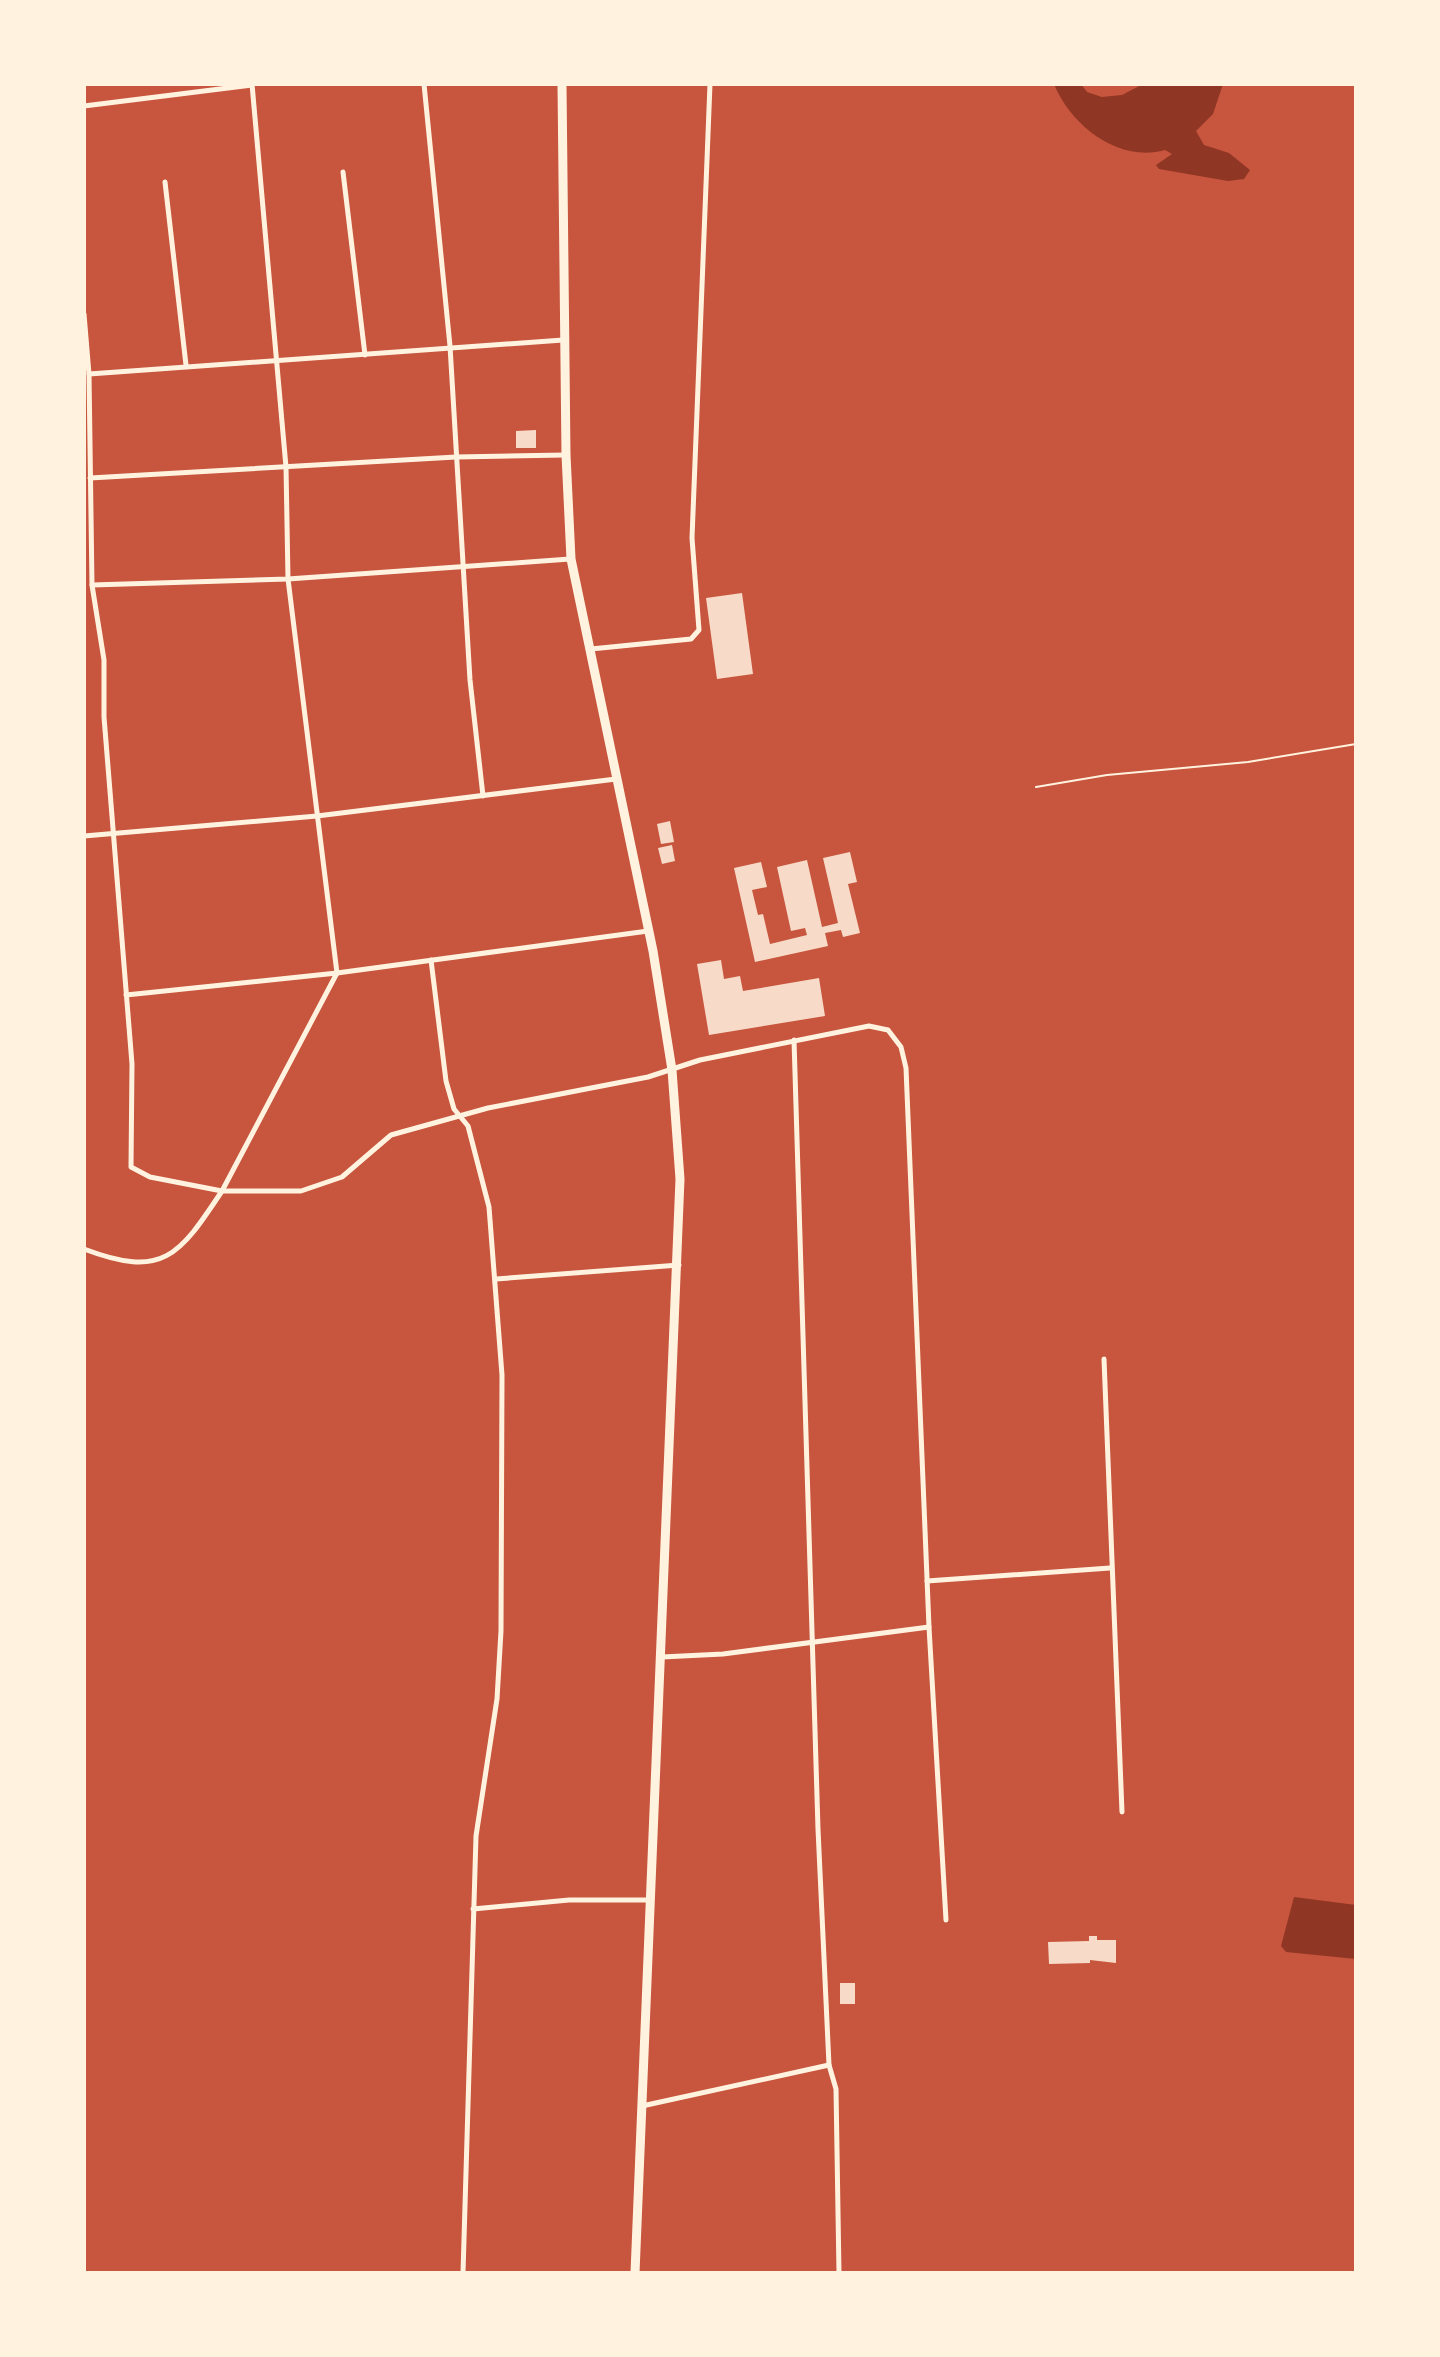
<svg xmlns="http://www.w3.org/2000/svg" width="1440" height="2357" viewBox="0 0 1440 2357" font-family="'PT Sans Narrow',sans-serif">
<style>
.water{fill:#8f3625}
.building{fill:#f7dbc8}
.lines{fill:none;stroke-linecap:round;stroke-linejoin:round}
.path{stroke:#fff3e0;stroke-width:2}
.minor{stroke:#fff3e0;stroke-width:5}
.trunk{stroke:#fff3e0;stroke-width:9}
</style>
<rect width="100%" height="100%" fill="#c8553d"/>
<!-- water -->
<g class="water">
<path d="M 1054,84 L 1081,84 L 1087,92 L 1102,97 L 1122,95 L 1143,84 L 1223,84 L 1213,114 L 1196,131 L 1204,145 L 1229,153 L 1250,170 L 1244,179 L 1228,181 L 1159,169 L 1156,165 L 1172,154 L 1165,150 C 1119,163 1071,126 1054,84 Z"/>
<polygon points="1294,1897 1356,1905 1356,1959 1286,1952 1281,1946"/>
</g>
<!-- building -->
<g class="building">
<polygon points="536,430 536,448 516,448 516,431"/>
<polygon points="742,593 753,674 717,679 706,598"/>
<polygon points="670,821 674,842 661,844 657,824"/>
<polygon points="672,845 675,861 662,864 658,848"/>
<polygon points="850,852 857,882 848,884 860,933 843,937 841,930 825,933 828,946 755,962 734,868 761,862 767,887 752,890 758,915 763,914 770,944 807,935 805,928 791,931 777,867 807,860 822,927 838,923 823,858"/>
<polygon points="721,960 724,979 740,976 743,991 819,978 825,1016 709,1035 697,964"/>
<polygon points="1089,1936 1097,1936 1097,1940 1116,1940 1116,1963 1090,1960 1090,1963 1049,1964 1048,1942 1089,1941"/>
<rect x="840" y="1983" width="15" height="21"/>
</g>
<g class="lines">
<!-- path -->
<polyline class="path" points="1036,787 1107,775 1248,762 1356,744"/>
<!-- minor -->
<g class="minor">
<polyline points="424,84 450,346 470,680 483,796"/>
<polyline points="84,106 252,85"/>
<polyline points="343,172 365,355"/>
<polyline points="165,182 186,365"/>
<polyline points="84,314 89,374 92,585 104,660 104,717 132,1064 131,1167 150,1177 222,1191 301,1191 342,1177 391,1135 488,1108 648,1077 700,1060 869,1026 888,1030 901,1047 906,1068 929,1627 946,1920"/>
<polyline points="89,374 563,340"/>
<polyline points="90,478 456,457 565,455"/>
<polyline points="92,585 288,579 570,559"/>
<polyline points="591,649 691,639 699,630 692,538 710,84"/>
<polyline points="84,836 317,816 616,779"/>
<polyline points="431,960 446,1081 454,1109 468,1126 489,1207 502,1375 501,1631 497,1699 476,1836 463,2273"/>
<polyline points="126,995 337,973 648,931"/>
<polyline points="794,1040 818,1829 829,2065 836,2089 839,2273"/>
<path d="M 84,1249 C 163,1279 179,1256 222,1191 L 337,973 L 288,579 L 286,467 L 252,84"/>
<polyline points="496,1279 679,1265"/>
<polyline points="1104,1359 1122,1812"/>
<polyline points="927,1581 1110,1568"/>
<polyline points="662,1657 723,1654 929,1627"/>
<polyline points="473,1909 569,1900 651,1900"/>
<polyline points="642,2106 829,2065"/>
</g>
<!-- trunk -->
<polyline class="trunk" points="562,84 566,455 571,559 653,951 672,1070 680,1179 635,2273"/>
</g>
<!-- border -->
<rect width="1440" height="2357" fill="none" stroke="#fff3e0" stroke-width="172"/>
</svg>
